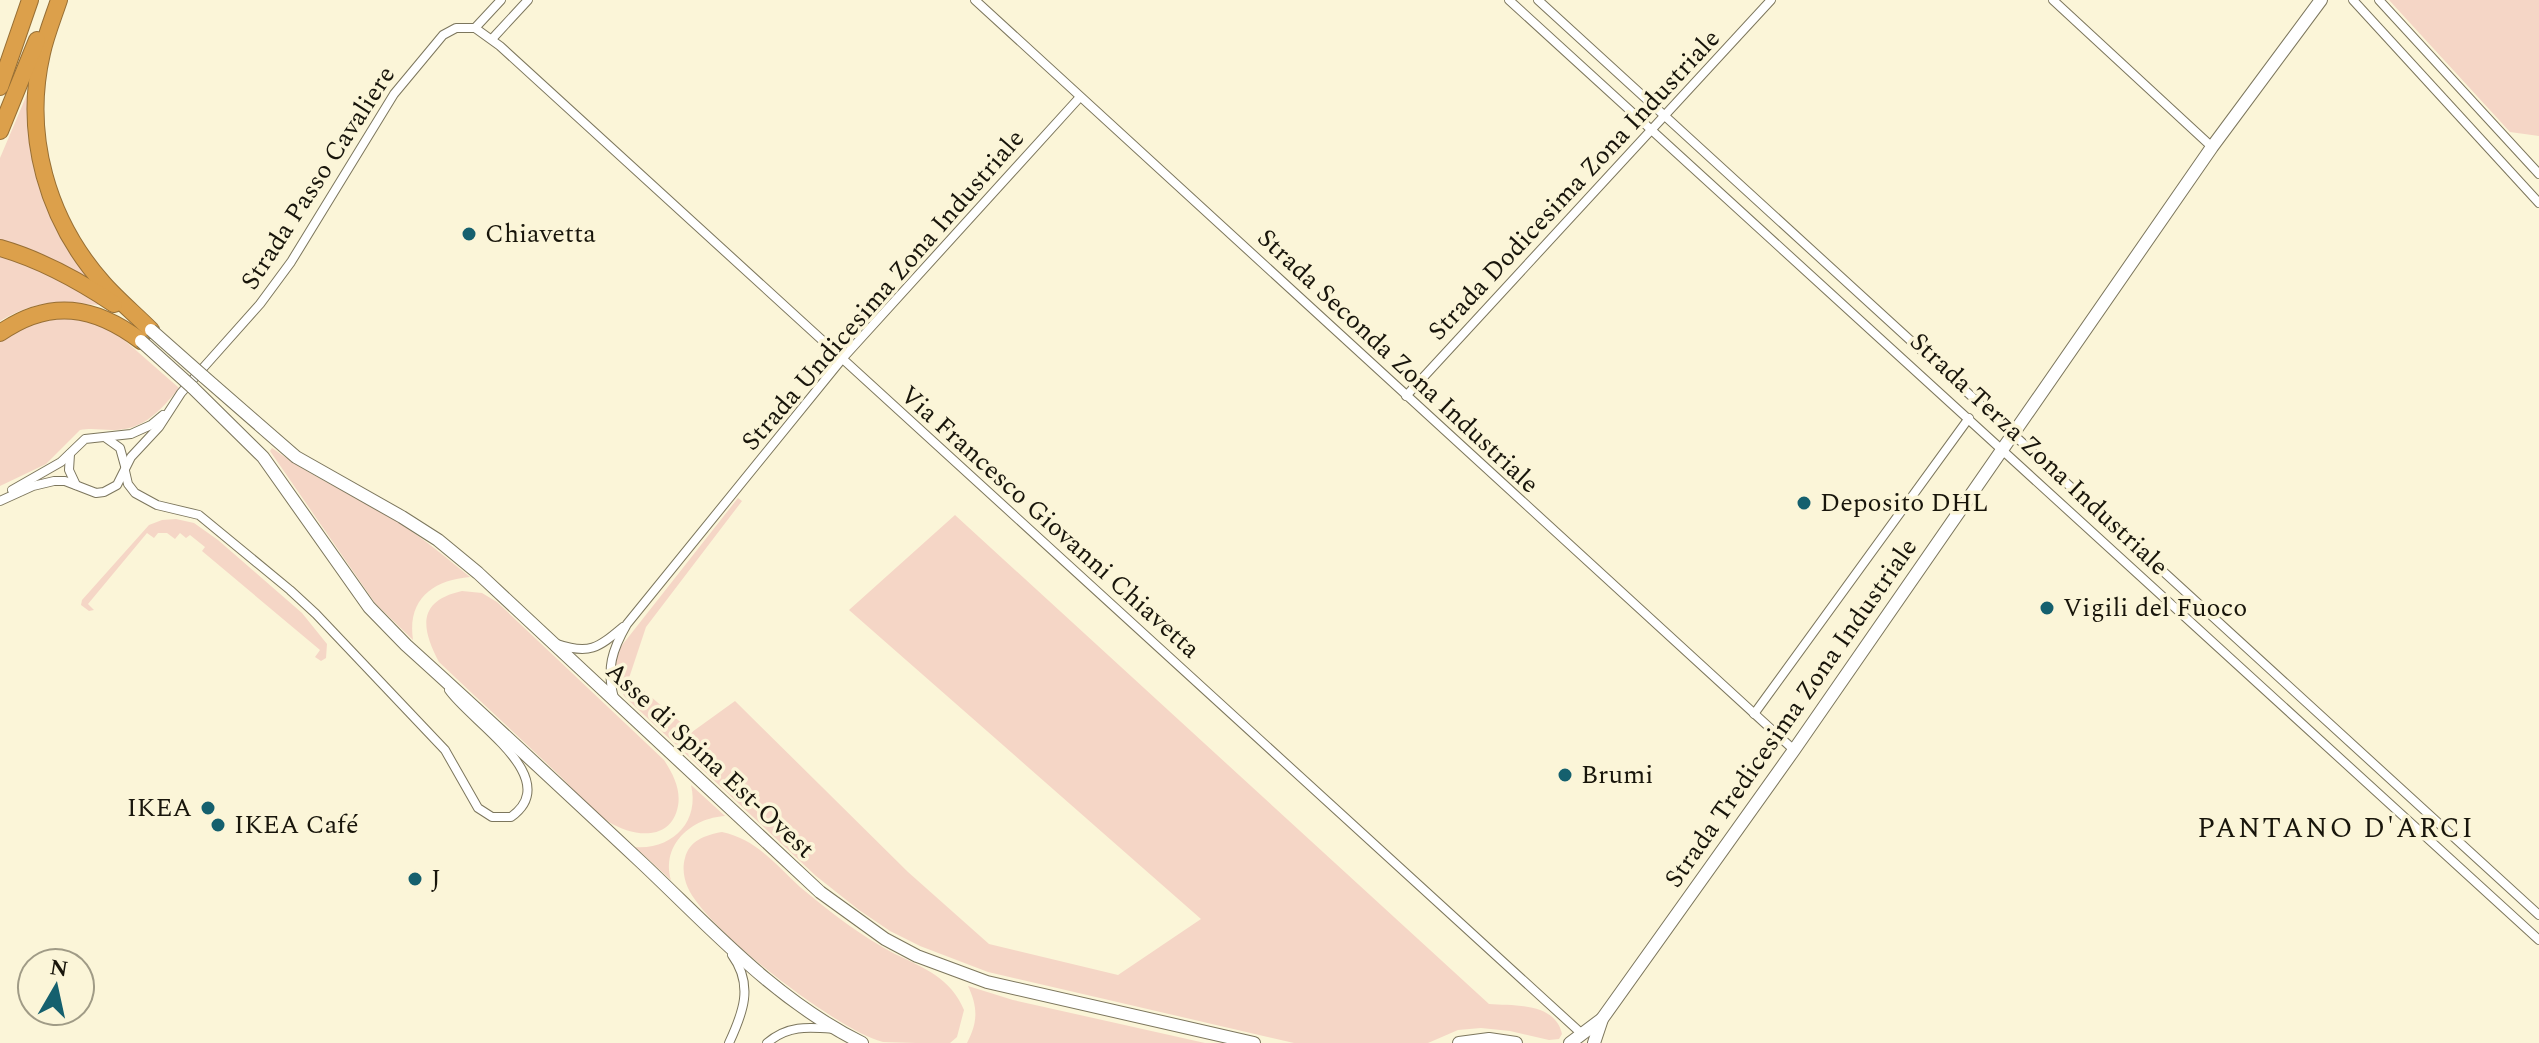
<svg xmlns="http://www.w3.org/2000/svg" width="2539" height="1043" viewBox="0 0 2539 1043" font-family="Spectral,serif">
<style>
.green{fill:#f5d6c6}
.lines{fill:none;stroke-linecap:round;stroke-linejoin:round}
.minor-casing{stroke:#7c765d;stroke-width:10}
.secondary-casing{stroke:#7c765d;stroke-width:14}
.motorway-casing{stroke:#976f35;stroke-width:18}
.minor{stroke:#fff;stroke-width:8}
.secondary{stroke:#fff;stroke-width:12}
.motorway{stroke:#dca04b;stroke-width:16}
.secondary-bridge-casing{stroke:#7c765d;stroke-width:14;stroke-linecap:butt}
.secondary-bridge{stroke:#fff;stroke-width:12}
.poi-dot{fill:#15606e;stroke:#fbf5d8;stroke-width:3}
.labels{text-anchor:middle;dominant-baseline:central;stroke-width:7;stroke-linejoin:round;paint-order:stroke}
.street-label{font-size:26px;fill:#18150b;stroke:#fbf5d8}
.poi-label{font-size:26px;fill:#18150b;stroke:#fbf5d8;text-anchor:start}
.neighbourhood-label{font-size:28px;letter-spacing:2px;fill:#18150b;stroke:#fbf5d8}
</style>
<rect width="100%" height="100%" fill="#fbf5d8"/>
<!-- green -->
<g class="green">
<polygon points="2389,0 2539,0 2539,136 2510,132"/>
<polygon points="28,92 31,93 36,157 100,287 0,244 0,158"/>
<path d="M 0,252 L 102,300 L 98,305 C 59,301 35,300 0,321 Z"/>
<path d="M 73,318 L 97,323 L 114,331 L 179,388 C 161,410 143,431 112,430 C 101,430 92,428 80,430 L 46,464 L 0,486 L 0,342 C 21,324 46,319 73,318 Z"/>
<path d="M 272,448 C 313,478 359,498 401,524 C 425,540 448,559 470,577 C 433,580 407,599 413,640 L 375,603 L 270,451 Z"/>
<path d="M 738,498 L 742,501 L 646,627 L 629,678 L 692,732 L 735,701 L 908,872 L 989,944 L 1118,975 L 1201,919 L 849,610 L 955,515 L 1489,1004 C 1514,1006 1555,1002 1562,1034 L 1559,1039 L 1549,1040 L 1510,1031 L 1481,1028 L 1458,1030 L 1428,1043 L 1294,1043 L 988,972 L 920,946 L 890,931 L 859,910 L 816,876 L 625,697 C 613,680 612,668 619,649 Z"/>
<polygon points="176,519 194,523 218,540 302,613 327,644 326,658 321,661 315,657 320,650 202,551 205,547 190,535 186,538 180,533 175,539 167,533 158,533 154,538 147,533 88,604 94,610 89,611 81,605 82,600 149,525 162,520"/>
<path d="M 462,591 L 482,593 L 497,602 L 664,760 C 673,774 681,789 678,806 C 671,842 633,837 609,822 C 591,811 575,791 560,776 C 520,738 479,700 439,662 C 421,628 417,601 462,591 Z"/>
<path d="M 691,785 L 725,816 C 692,818 661,844 671,880 L 635,847 C 672,850 700,822 691,785 Z"/>
<path d="M 722,832 C 756,839 775,864 800,887 C 830,912 861,936 895,954 C 924,968 951,978 964,1010 L 957,1037 L 950,1043 C 929,1043 903,1043 883,1042 C 838,1031 707,930 688,888 C 684,879 682,868 685,858 C 689,841 705,835 722,832 Z"/>
<path d="M 968,986 L 1013,1000 L 1205,1043 L 967,1043 C 978,1022 978,1007 968,986 Z"/>
</g>
<g class="lines">
<!-- minor casing -->
<g class="minor-casing">
<g id="minor">
<polyline points="975,0 1794,750"/>
<polyline points="1509,0 2539,940"/>
<polyline points="1538,0 2539,915"/>
<polyline points="2053,0 2212,147"/>
<polyline points="2353,0 2539,203"/>
<polyline points="2379,0 2539,174"/>
<polyline points="475,28 500,46 1582,1034"/>
<polyline points="475,28 501,0"/>
<polyline points="492,39 528,0"/>
<polyline points="1406,396 1771,0"/>
<polyline points="106,438 120,448 125,466"/>
<polyline points="70,454 69,470 76,485"/>
<path d="M 125,471 L 128,484 L 135,493 L 157,505 L 199,515 L 290,590 L 316,614 L 445,750 L 478,808 L 492,817 L 511,817 C 565,778 471,722 449,690"/>
<polyline points="12,490 61,462 85,439 131,434 151,425 163,415"/>
<polyline points="0,501 33,486 54,481 65,481 96,493 104,492 117,485 131,457 159,427 181,393 203,368 260,304 291,262 394,94 443,35 456,28 475,28"/>
<path d="M 557,644 C 589,655 598,648 623,627"/>
<path d="M 614,698 C 606,669 612,650 627,624 L 842,359 L 1080,97"/>
<polyline points="1754,714 1969,418"/>
<path d="M 729,1043 C 743,1013 754,985 732,955"/>
<path d="M 767,1043 C 788,1025 808,1027 834,1029"/>
</g>
</g>
<!-- secondary casing -->
<g class="secondary-casing">
<g id="secondary">
<polyline points="203,376 296,457 402,517 438,540 478,573 820,892 885,939 917,956 987,982 1254,1043"/>
<path d="M 192,387 L 263,457 L 369,607 L 406,645 C 486,717 564,790 642,863 C 712,929 775,1000 862,1043"/>
<polyline points="1459,1043 1489,1039 1516,1043"/>
<polyline points="1570,1043 1602,1019"/>
<polyline points="1594,1043 1602,1019 1794,750 2212,147 2321,0"/>
</g>
</g>
<!-- motorway casing -->
<g class="motorway-casing">
<g id="motorway">
<path d="M 59,0 C 53,18 46,35 42,53 C 23,135 47,220 103,283 C 117,299 135,314 151,330"/>
<polyline points="0,87 30,0"/>
<polyline points="0,131 37,40"/>
<path d="M 0,248 C 42,260 78,280 114,304"/>
<path d="M 0,333 C 50,298 95,306 141,341"/>
</g>
</g>
<!-- minor -->
<use href="#minor" class="minor"/>
<!-- secondary -->
<use href="#secondary" class="secondary"/>
<!-- motorway -->
<use href="#motorway" class="motorway"/>
<!-- secondary-bridge casing -->
<g class="secondary-bridge-casing">
<g id="secondary-bridge">
<polyline points="151,330 203,376"/>
<polyline points="141,341 192,387"/>
</g>
</g>
<!-- secondary-bridge -->
<use href="#secondary-bridge" class="secondary-bridge"/>
</g>
<!-- markers -->
<g class="poi-dot">
<circle cx="469" cy="234" r="8"/>
<circle cx="1804" cy="503" r="8"/>
<circle cx="2047" cy="608" r="8"/>
<circle cx="1565" cy="775" r="8"/>
<circle cx="208" cy="808" r="8"/>
<circle cx="218" cy="825" r="8"/>
<circle cx="415" cy="879" r="8"/>
</g>
<g class="labels">
<!-- street labels -->
<g class="street-label">
<text transform="translate(318 178) rotate(-57)">Strada Passo Cavaliere</text>
<text transform="translate(1574 185) rotate(-47)">Strada Dodicesima Zona Industriale</text>
<text transform="translate(883 290) rotate(-49)">Strada Undicesima Zona Industriale</text>
<text transform="translate(1398 361) rotate(43)">Strada Seconda Zona Industriale</text>
<text transform="translate(2039 454) rotate(43)">Strada Terza Zona Industriale</text>
<text transform="translate(1050 522) rotate(42)">Via Francesco Giovanni Chiavetta</text>
<text transform="translate(1791 713) rotate(-55)">Strada Tredicesima Zona Industriale</text>
<text transform="translate(710 760) rotate(43)">Asse di Spina Est-Ovest</text>
</g>
<!-- poi labels -->
<g class="poi-label">
<text x="485" y="234">Chiavetta</text>
<text x="1820" y="503">Deposito DHL</text>
<text x="2063" y="608">Vigili del Fuoco</text>
<text x="1581" y="775">Brumi</text>
<text x="192" y="808" text-anchor="end">IKEA</text>
<text x="234" y="825">IKEA Café</text>
<text x="431" y="879">J</text>
</g>
<!-- neighbourhood labels -->
<g class="neighbourhood-label">
<text x="2336" y="828">PANTANO D'ARCI</text>
</g>
</g>
<!-- north arrow -->
<g transform="translate(56 987) rotate(9)"><circle r="38" fill="#fbf5d8" stroke="#a09b86" stroke-width="2"/>
<path d="M0-6L14 30L0 20L-14 30Z" fill="#15606e"/>
<text y="-12" font-size="22" font-weight="bold" text-anchor="middle" fill="#18150b">N</text>
</g>
</svg>
